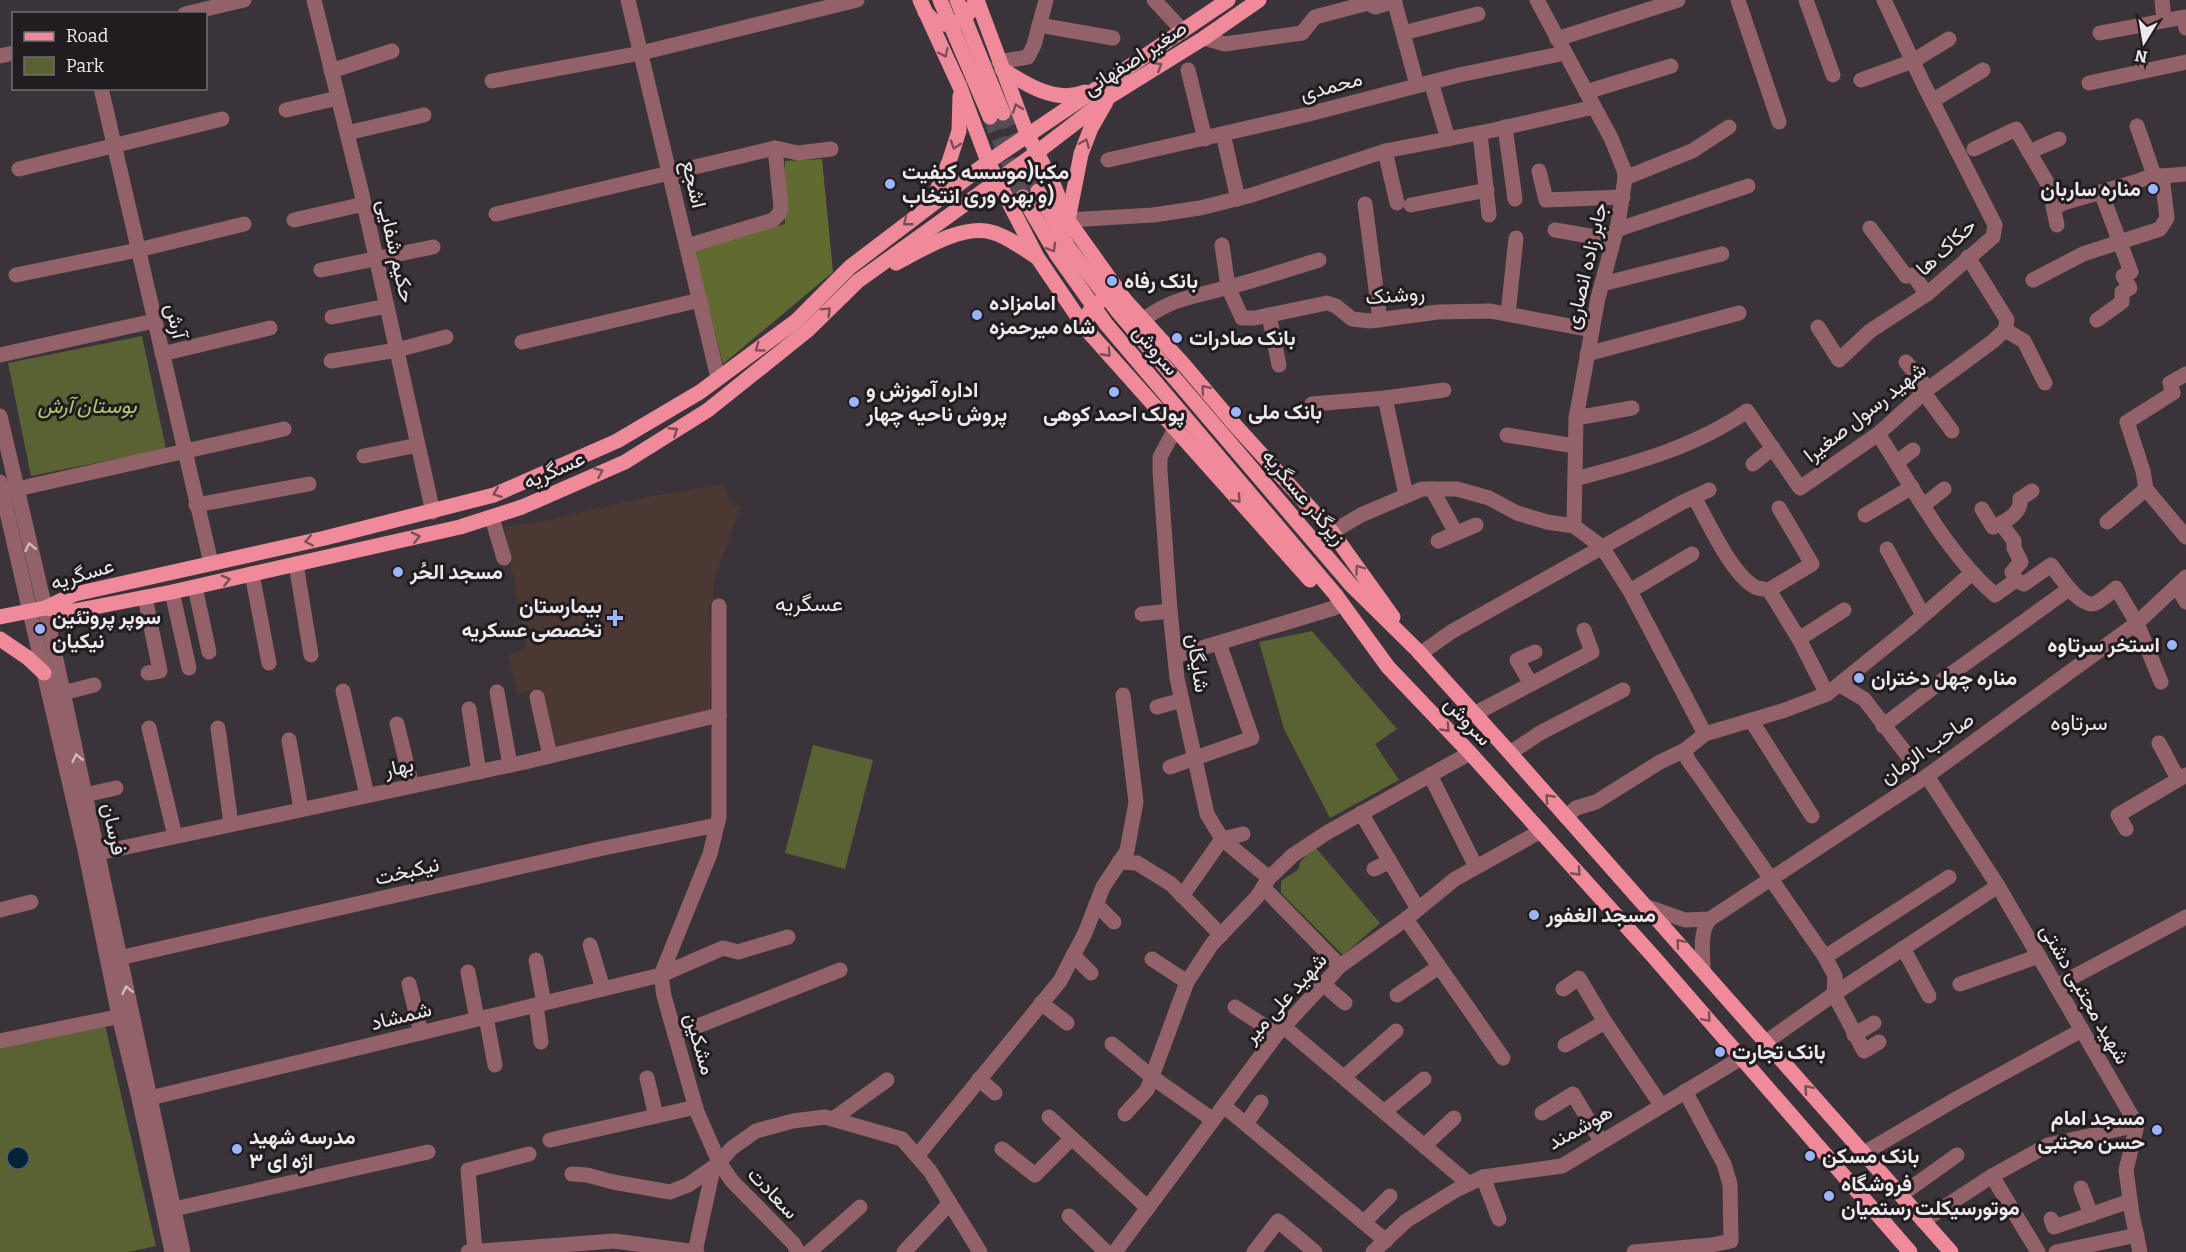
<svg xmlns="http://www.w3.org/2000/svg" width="2186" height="1252" viewBox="0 0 2186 1252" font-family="Bitter,Vazirmatn,serif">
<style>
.medical{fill:#4c3833}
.green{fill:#5a6234}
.forest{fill:#616b2f}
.water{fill:#042336;stroke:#4a5e6d;stroke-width:1.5}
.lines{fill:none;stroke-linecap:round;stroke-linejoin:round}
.major-tunnel{stroke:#564e55;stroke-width:15;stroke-dasharray:15 8;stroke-linecap:butt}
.minor{stroke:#936269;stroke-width:15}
.major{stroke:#ee8a9a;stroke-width:15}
.major-bridge{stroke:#ee8a9a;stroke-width:15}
.oneway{stroke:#7d4e56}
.oneway2{stroke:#ceb9be}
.poi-dot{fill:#9bb5fd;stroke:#201c1f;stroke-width:2}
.labels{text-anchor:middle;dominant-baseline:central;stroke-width:6;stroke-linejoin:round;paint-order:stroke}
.street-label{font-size:21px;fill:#ede8ec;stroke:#201c1f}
.poi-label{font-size:21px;font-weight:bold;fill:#ede8ec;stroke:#201c1f;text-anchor:start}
.park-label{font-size:21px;font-style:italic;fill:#b8c870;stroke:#201c1f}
.neighbourhood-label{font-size:22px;fill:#ede8ec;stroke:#201c1f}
</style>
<rect width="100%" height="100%" fill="#3b333a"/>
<!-- medical -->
<polygon class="medical" points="724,484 731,506 741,505 716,575 713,588 714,604 708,606 712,648 710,711 555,747 540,687 518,695 508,656 526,648 504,527 544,521 643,498"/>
<!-- green -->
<g class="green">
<polygon points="142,336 166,449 31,476 8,363"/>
<polygon points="1312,631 1397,729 1375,744 1399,780 1330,818 1284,729 1259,642"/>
<polygon points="813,745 873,760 845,869 785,853"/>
<polygon points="1315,847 1380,923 1343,955 1281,893 1281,881 1299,869 1300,862"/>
<polygon points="105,1025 156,1246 128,1252 0,1252 0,1047"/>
</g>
<!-- forest -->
<polygon class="forest" points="822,159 833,272 723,364 694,250 785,224 785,161"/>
<!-- water -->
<circle class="water" cx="18" cy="1158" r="11"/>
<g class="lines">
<!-- major-tunnel -->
<g class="major-tunnel">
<polyline points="1003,113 1038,191"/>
<polyline points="990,117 1023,197"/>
</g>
<!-- minor -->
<g class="minor">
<polyline points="314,0 360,186 433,512"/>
<polyline points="628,0 718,378"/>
<polyline points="1154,0 1183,31"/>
<polyline points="1394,0 1417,85"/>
<polyline points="1537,0 1611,138 1624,170 1625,178 1618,224 1598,298 1576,418 1574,526 1602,547 1630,591 1705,734"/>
<polyline points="1738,0 1779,122"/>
<polyline points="1806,0 1833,75"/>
<polyline points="2162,0 2163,11"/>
<polyline points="185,14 244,0"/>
<polyline points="1039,25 1113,38"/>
<polyline points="1403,33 1478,14"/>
<polyline points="2100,33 2184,17 2186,28"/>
<polyline points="1204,38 1225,44 1302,33 1315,17 1368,3 1375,7 1395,1"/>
<polyline points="1557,39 1678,0"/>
<polyline points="0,56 14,53"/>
<polyline points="999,62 1028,57 1034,45 1046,0"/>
<polyline points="1188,70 1205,139"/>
<polyline points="331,71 392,51"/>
<polyline points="1861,80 1913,61 1949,39"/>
<polyline points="492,81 641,53 857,0"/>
<polyline points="1431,82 1448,139"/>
<polyline points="2089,83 2186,62"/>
<polyline points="101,88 211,563"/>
<polyline points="1586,92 1671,66"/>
<polyline points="1932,101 1983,70"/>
<polyline points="286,110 338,98"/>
<polyline points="2137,126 2154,175"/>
<polyline points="1505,127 1515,199"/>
<polyline points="347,133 424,115"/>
<polyline points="1480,133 1489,215"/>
<polyline points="1223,134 1238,199"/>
<polyline points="1974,149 2016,129 2060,205"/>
<polyline points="1385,151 1397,203"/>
<polyline points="2029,152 2059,139"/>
<polyline points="1108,160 1305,115 1459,75 1565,53"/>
<polyline points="19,169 222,119"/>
<polyline points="1539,171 1546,200 1623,197"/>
<polyline points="1625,178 1692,151 1729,127"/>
<polyline points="1365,204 1380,320"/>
<polyline points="1411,205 1487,190"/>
<polyline points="496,214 775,148 798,153 831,149"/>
<polyline points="294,220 364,204"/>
<polyline points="1068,220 1153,215 1200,208 1252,195 1385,151 1494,130 1594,107"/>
<polyline points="2057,225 2053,206 2135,182 2154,175 2162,176 2186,174"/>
<polyline points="1870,228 1906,276 1913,275 1927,294"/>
<polyline points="1555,230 1613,240"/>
<polyline points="1616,230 1748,186"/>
<polyline points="1222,245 1228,287 1242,318 1255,318 1327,303 1336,306 1352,319 1370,321 1438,312 1490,311 1592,330"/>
<polyline points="687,246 773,220 779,214 781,207 775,148"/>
<polyline points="1968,257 2007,320 2005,330"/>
<polyline points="321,270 433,247"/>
<polyline points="16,275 138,250 244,224"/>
<polyline points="2033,280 2083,254 2160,229 2167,218 2162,176"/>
<polyline points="1602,284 1722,254"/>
<polyline points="1508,314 1516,238"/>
<polyline points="1269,315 1279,365"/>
<polyline points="332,317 387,306"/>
<path d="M 1143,320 C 1173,297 1195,297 1229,287 C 1260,279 1289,269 1319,260"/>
<polyline points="2097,320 2122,302 2122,292 2130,288 2123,276 2131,272 2101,192"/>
<polyline points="1818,327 1839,360 1870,331 1927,294 1993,237 1995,225 1923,83 1884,0"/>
<polyline points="2005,330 2024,341 2045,383"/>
<polyline points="522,342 700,300"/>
<polyline points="162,354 270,328"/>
<polyline points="1587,354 1739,313"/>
<polyline points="0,355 154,321"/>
<polyline points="331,361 397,350 446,337"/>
<polyline points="1906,362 1928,389"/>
<polyline points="2186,374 2170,383 2173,393 2127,422 2143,471 2146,489 2186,537"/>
<polyline points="1924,393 1952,431"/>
<polyline points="1385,398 1406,495"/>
<polyline points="1312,404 1385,398 1444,390"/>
<polyline points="0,416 45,608 183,1252"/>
<polyline points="1576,418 1632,408"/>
<polyline points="1175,429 1160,457 1160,471 1170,611 1177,678 1207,814 1222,839 1269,878"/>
<path d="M 1878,434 C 1913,487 1946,553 1995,595 L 2016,580 L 2024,584 L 2051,565 C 2059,575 2081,610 2096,603 C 2103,599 2110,593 2116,588 L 2137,623 L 2161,682"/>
<polyline points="1507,435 1575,446"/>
<polyline points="364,456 418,445"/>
<polyline points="1897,462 1913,450"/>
<polyline points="1753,464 1773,448"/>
<path d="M 1575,479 C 1636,463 1695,447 1747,411 L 1800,488 L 1878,434 L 1928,389 L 1992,342 L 2005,330"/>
<polyline points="0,482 85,850 119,1016 138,1094 172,1252"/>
<polyline points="1432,489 1456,533"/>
<polyline points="8,491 284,429"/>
<path d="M 1694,497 C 1708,521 1731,574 1755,587 C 1759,589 1765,589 1769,590 L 1799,639 L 1827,694"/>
<polyline points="196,505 309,484"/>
<polyline points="1924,505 1944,489"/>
<path d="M 1982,509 L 1993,527 C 2005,522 2022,513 2020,499 L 2032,491"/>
<polyline points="1865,515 1912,487"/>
<polyline points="492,518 504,558"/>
<polyline points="2107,522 2146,489"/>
<polyline points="2001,524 2014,541 2014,548 2021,562 2012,572 2016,580"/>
<polyline points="1332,532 1361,515 1422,489 1457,489 1489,498 1517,513 1547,522 1574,526"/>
<polyline points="1438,541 1476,525"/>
<polyline points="1887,549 1923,615"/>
<polyline points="296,564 311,655"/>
<polyline points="252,574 269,663"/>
<polyline points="195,587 209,652"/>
<polyline points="2177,587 2186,602"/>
<polyline points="1769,590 1812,564 1779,508"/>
<polyline points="1630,591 1692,554"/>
<polyline points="172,592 189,668"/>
<polyline points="145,597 160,671 148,673"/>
<polyline points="719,606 719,817 710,854 661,975 664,996 697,1112 719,1162 732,1181 793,1243 798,1252"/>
<polyline points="1142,614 1170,611"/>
<polyline points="1799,639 1844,610"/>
<polyline points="1420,654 1451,632 1681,503 1709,490"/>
<polyline points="1175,656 1334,608"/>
<polyline points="1531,684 1517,660 1535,652"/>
<polyline points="1840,685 1864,699 1911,760"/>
<polyline points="343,691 367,795"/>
<polyline points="497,692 510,765"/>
<polyline points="63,693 94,685"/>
<polyline points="537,697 550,756"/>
<polyline points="1157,707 1182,700"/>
<polyline points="469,709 479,772"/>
<polyline points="1474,714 1592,652 1584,630"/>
<polyline points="1751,720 1812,816"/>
<polyline points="397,724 412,786"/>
<polyline points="1883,726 1948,676 2069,589"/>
<polyline points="149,728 175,836"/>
<polyline points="218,728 231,824"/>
<polyline points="289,740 301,809"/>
<polyline points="2159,743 2178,779"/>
<polyline points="1685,750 1688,760 1703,781 1825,957 1835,976 1834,994 1864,1051 1879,1042"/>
<polyline points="1510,753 1540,733 1623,690"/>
<polyline points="1170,767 1252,738 1219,643"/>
<polyline points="1430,775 1476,867"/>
<polyline points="1927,776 1998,886 2137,1125 2126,1170 2132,1214 2140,1252"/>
<polyline points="76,797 116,788"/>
<polyline points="1361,813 1418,909"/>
<polyline points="1566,817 1576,808 1596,802 1660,762 1685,750 1705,734 1785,710 1827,694 1910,627 1972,573"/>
<polyline points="2126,829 2118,815 2186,775"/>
<polyline points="89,855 525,762 719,715"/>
<polyline points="1119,862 1137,863 1171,884 1221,935"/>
<polyline points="1374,869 1390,861"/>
<polyline points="1263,887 1340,966"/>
<polyline points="1182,896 1222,839 1243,834"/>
<polyline points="1096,904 1114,922"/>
<polyline points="1648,907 1685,920 1710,919"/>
<polyline points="0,910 31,902"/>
<polyline points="1406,919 1503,1058"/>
<polyline points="590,945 603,989"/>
<polyline points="1903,948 1929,996"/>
<polyline points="1073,955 1091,973"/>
<polyline points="1825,957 1949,877"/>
<polyline points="1152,959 1187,982"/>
<polyline points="110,960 599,849 717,825"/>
<polyline points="536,960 544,1003"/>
<path d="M 1703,969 C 1703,953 1699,932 1710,919 L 1927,776 L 2137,623 L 2186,577"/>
<polyline points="468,972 477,1019"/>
<polyline points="409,984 421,1033"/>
<polyline points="1323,984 1345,1003"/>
<polyline points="1960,984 2039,956"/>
<polyline points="2056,986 2186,917"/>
<polyline points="1563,989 1579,978 1605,1022 1661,1105"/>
<polyline points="1397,995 1439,967"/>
<polyline points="1041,1003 1067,1023"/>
<polyline points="536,1005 541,1042"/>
<polyline points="1235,1007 1277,1034"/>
<polyline points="486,1017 495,1065"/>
<polyline points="1284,1027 1469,1184"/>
<polyline points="675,1035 840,970"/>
<polyline points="1854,1035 1874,1023"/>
<polyline points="0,1041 126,1015"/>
<polyline points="1766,1042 1834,994 1998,886"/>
<polyline points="1112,1044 1152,1077 1213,1120"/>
<polyline points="1565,1045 1605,1022"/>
<polyline points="1344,1077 1396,1031"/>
<polyline points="647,1078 656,1116"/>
<polyline points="979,1079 995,1093"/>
<polyline points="150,1098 661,975 723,948 738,952 788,937"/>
<polyline points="1224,1106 1386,1241"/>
<polyline points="1384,1112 1424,1079"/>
<polyline points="1542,1113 1573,1094 1601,1141"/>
<polyline points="1125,1114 1147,1090 1187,982 1212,944 1257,897 1269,878 1293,855 1328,832 1470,753"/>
<polyline points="1049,1117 1148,1208"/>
<polyline points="833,1119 887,1080"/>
<polyline points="1246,1124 1261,1102"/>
<polyline points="550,1140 696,1107"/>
<polyline points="1424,1146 1454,1118"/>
<polyline points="1002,1149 1035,1175 1072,1138"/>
<polyline points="1864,1153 1956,1099 2082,1030"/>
<polyline points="917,1156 1060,981 1085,933 1103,887 1127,851 1136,802 1123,695"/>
<polyline points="572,1174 587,1175 613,1182 670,1192 688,1185 715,1166"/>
<polyline points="1992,1176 2038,1252"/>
<polyline points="1483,1177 1499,1219"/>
<polyline points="2081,1188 2091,1215"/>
<polyline points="1901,1195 1957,1155"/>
<polyline points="174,1209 428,1152"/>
<polyline points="1069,1216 1106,1252"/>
<polyline points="2051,1219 2054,1227 2130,1201"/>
<polyline points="1923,1221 1992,1176 2048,1145 2137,1125"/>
<polyline points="1364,1222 1390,1196"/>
<polyline points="475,1251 468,1170 529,1154"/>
<polyline points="468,1252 614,1241 697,1252"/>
<polyline points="695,1252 713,1169 732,1148 756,1131 793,1121 825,1117 902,1139 930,1171 980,1252"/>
<polyline points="809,1252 860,1207"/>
<polyline points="904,1252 950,1203"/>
<polyline points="1115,1252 1277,1034 1340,966 1406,919 1455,879 1541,831"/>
<polyline points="1254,1252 1278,1221 1315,1252"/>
<polyline points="1373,1252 1406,1221 1456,1190 1483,1177 1562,1166 1741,1058"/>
<polyline points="1634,1252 1711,1245 1731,1241 1730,1184 1724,1164 1685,1091"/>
<polyline points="2056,1252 2137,1235"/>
</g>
<!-- major -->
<g class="major">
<polyline points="920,0 960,87 988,162 1037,257 1086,329 1310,580"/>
<polyline points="940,0 990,117"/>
<polyline points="957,0 1003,113"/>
<polyline points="977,0 1027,134 1052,181 1068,220 1125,300 1185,366 1234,424 1332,532 1393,617"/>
<path d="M 1002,69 C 1025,84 1056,104 1085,92"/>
<polyline points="1038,191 1068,247 1119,313 1351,585 1418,651 1510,753 1951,1252"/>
<polyline points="1023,197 1057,255 1106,324 1335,594 1388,667 1470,753 1652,955 1910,1252"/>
<polyline points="932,202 949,162 959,131 960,96"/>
<polyline points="1068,220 1081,154 1091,128 1106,102"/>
<path d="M 896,263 C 921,250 962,224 991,232 C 1007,236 1022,248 1035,256"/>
<polyline points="45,608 74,611 172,592 460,527 522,507 625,462 708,410 808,330 858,281 1036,153 1109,97 1204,38 1259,0"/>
<polyline points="0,617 45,608 75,594 325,538 494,495 617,441 700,392 796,321 850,267 988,162 1228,0"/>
<polyline points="0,639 28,658 44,673"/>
</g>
<!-- major-bridge -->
<g class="major-bridge">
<path d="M 925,12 C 928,15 932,20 936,22 C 954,30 971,17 975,0"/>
<path d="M 1086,329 C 1085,306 1103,293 1125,300"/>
</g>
</g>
<!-- one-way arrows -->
<defs><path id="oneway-chevron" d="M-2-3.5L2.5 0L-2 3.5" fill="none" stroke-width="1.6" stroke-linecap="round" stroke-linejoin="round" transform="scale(1.5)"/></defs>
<g class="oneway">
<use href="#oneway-chevron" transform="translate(944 53) rotate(65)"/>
<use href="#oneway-chevron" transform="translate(1158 66) rotate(-32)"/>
<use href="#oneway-chevron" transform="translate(1017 108) rotate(-111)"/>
<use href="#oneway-chevron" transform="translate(1085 143) rotate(-68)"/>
<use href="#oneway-chevron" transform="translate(955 145) rotate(108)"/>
<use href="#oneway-chevron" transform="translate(907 222) rotate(142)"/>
<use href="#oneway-chevron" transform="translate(1052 248) rotate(60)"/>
<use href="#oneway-chevron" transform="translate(827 311) rotate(-45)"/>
<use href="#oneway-chevron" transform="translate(759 348) rotate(144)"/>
<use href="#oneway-chevron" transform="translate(1107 353) rotate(48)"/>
<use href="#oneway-chevron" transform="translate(1205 389) rotate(-130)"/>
<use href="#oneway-chevron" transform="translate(674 431) rotate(-33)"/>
<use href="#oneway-chevron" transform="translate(599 472) rotate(-23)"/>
<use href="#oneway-chevron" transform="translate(497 493) rotate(159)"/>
<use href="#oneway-chevron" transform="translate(1237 499) rotate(48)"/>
<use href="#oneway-chevron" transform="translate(416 537) rotate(-13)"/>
<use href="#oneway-chevron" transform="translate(309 541) rotate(168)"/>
<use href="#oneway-chevron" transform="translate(1359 569) rotate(-126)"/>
<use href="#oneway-chevron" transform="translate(226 580) rotate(-13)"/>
<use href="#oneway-chevron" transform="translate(1446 728) rotate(46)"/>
<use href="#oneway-chevron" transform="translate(1549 798) rotate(-132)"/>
<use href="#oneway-chevron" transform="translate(1577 872) rotate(48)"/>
<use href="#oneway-chevron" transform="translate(1680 943) rotate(-131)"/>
<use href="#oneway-chevron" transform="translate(1707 1018) rotate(49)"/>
<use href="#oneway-chevron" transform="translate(1808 1089) rotate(-131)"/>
</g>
<g class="oneway2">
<use href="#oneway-chevron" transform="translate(30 547) rotate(-103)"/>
<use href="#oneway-chevron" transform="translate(77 758) rotate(-102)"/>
<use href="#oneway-chevron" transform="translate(127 990) rotate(-102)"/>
</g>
<!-- markers -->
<g class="poi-dot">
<circle cx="890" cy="184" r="6"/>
<circle cx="2153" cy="189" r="6"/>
<circle cx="1112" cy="281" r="6"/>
<circle cx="977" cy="315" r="6"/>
<circle cx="1177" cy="338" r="6"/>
<circle cx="1114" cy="392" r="6"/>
<circle cx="854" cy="402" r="6"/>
<circle cx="1236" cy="412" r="6"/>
<circle cx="398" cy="572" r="6"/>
<path d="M612 609h6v6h6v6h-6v6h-6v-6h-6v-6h6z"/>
<circle cx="40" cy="629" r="6"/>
<circle cx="2172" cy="645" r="6"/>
<circle cx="1859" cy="678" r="6"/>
<circle cx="1534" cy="915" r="6"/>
<circle cx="1720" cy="1052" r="6"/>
<circle cx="2157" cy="1130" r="6"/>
<circle cx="237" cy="1149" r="6"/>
<circle cx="1810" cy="1156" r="6"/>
<circle cx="1829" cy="1196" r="6"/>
</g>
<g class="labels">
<!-- street labels -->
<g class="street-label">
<text transform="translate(1135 58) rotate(-33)">صغیر اصفهانی</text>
<text transform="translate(1331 86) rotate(-15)">محمدی</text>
<text transform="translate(694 184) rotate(77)">اشجع</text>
<text transform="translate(1946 247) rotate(-43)">حکاک ها</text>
<text transform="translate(396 251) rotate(77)">حکیم شفایی</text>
<text transform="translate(1586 266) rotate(-77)">جابر زاده انصاری</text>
<text transform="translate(1395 295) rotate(-5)">روشنک</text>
<text transform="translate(176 321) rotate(77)">آرش</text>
<text transform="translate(1156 350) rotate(50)">سروش</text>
<text transform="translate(1865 412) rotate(-38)">شهید رسول صغیرا</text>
<text transform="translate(554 470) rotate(-24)">عسگریه</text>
<text transform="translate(1304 497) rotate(50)">زیرگذر عسگریه</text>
<text transform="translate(82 574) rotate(-17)">عسگریه</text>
<text transform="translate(1198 663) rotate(81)">شایگان</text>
<text transform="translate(1468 721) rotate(47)">سروش</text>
<text transform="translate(1927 748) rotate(-35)">صاحب الزمان</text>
<text transform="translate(399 767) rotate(-12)">بهار</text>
<text transform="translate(114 829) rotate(78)">فرسان</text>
<text transform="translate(407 871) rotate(-13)">نیکبخت</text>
<text transform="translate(2085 994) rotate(60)">شهید مجتبی دشتی</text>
<text transform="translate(1285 998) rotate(-48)">شهید علی میر</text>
<text transform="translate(401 1016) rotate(-14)">شمشاد</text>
<text transform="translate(700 1044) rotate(74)">مشکین</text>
<text transform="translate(1580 1127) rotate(-29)">هوشمند</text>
<text transform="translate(773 1193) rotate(46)">سعادت</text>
</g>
<!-- poi labels -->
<g class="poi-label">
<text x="902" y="172">مکبا(موسسه کیفیت<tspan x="902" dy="24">و بهره وری انتخاب)</tspan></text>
<text x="2141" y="189" text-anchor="end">مناره ساربان</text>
<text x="1124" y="281">بانک رفاه</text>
<text x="989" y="303">امامزاده<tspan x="989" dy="24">شاه میرحمزه</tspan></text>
<text x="1189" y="338">بانک صادرات</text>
<text x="866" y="390">اداره آموزش و<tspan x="866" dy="24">پروش ناحیه چهار</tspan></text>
<text x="1248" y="412">بانک ملی</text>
<text x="1114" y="414" text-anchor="middle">پولک احمد کوهی</text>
<text x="410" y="572">مسجد الحُر</text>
<text x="602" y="606" text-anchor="end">بیمارستان<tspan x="602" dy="24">تخصصی عسکریه</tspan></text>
<text x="52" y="617">سوپر پروتئین<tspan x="52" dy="24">نیکیان</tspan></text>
<text x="2160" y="645" text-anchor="end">استخر سرتاوه</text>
<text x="1871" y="678">مناره چهل دختران</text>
<text x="1546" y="915">مسجد الغفور</text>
<text x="1732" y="1052">بانک تجارت</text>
<text x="2145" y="1118" text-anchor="end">مسجد امام<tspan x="2145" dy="24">حسن مجتبی</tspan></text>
<text x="249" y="1137">مدرسه شهید<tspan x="249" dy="24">اژه ای ۳</tspan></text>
<text x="1822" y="1156">بانک مسکن</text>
<text x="1841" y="1184">فروشگاه<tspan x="1841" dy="24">موتورسیکلت رستمیان</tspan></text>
</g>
<!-- park labels -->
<g class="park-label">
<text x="87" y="406">بوستان آرش</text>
</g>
<!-- neighbourhood labels -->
<g class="neighbourhood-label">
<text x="809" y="603">عسگریه</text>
<text x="2079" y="722">سرتاوه</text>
</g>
</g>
<!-- legend -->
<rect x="12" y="12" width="195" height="78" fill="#201c1f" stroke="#726e71" stroke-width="1.5"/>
<rect x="24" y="32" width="30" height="9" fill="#ee8a9a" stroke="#726e71" stroke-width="1.5"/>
<text x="66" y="42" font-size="18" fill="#ede8ec">Road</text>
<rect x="24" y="57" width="30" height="18" fill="#5a6234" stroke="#726e71" stroke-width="1.5"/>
<text x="66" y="72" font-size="18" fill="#ede8ec">Park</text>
<!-- north arrow -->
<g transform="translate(2144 42) rotate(191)" stroke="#201c1f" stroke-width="4.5" paint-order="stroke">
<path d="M0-4.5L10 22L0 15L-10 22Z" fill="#ede8ec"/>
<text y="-9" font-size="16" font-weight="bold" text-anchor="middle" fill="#ede8ec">N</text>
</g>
</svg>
